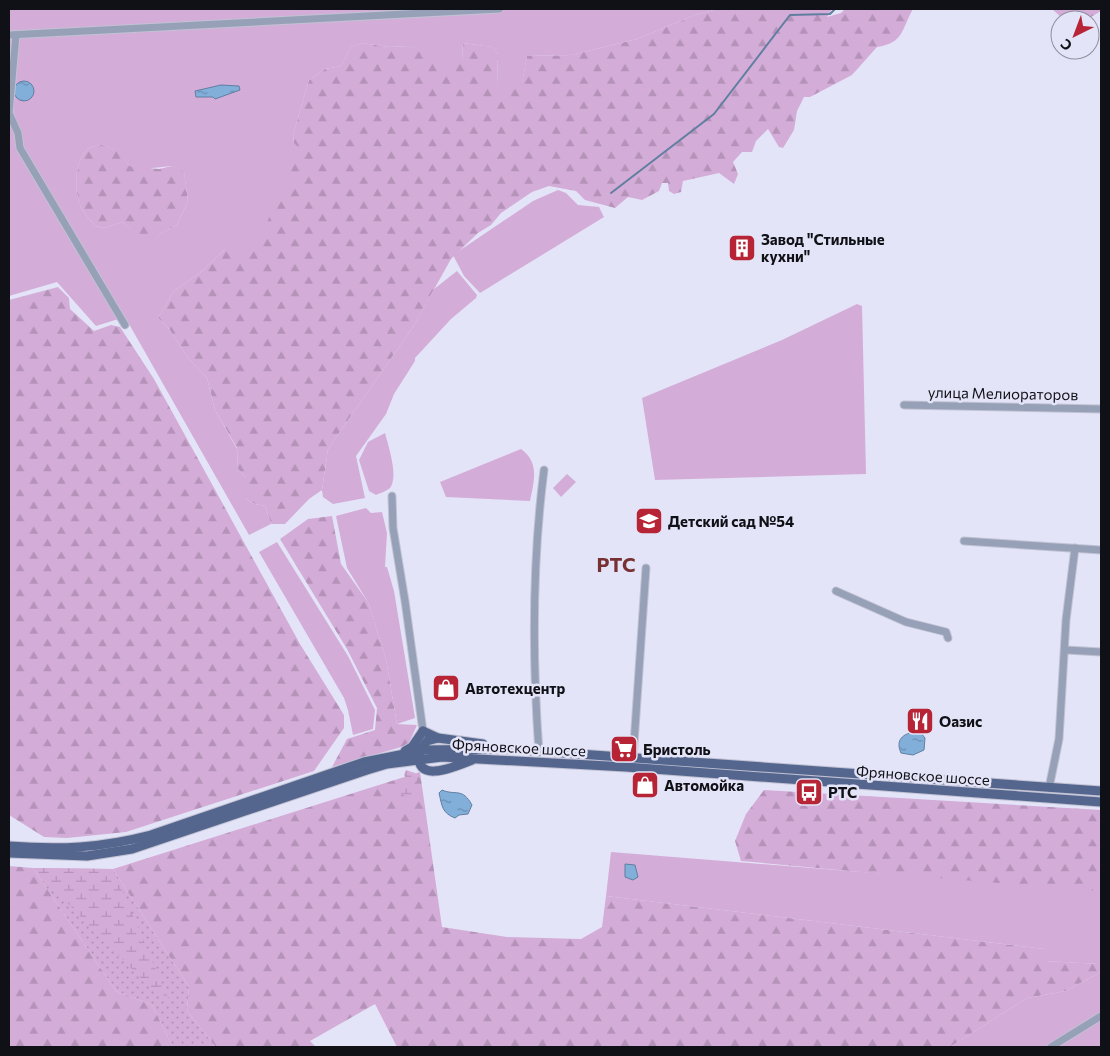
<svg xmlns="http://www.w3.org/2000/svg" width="1110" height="1056" viewBox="0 0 1110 1056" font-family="Commissioner,sans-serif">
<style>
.grass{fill:url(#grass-dots)}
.forest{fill:url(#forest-firs)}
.wetland{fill:url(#wetland-marsh)}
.garden{fill:#d4acd8;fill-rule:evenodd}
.water{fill:url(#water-ripples);stroke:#607fa0}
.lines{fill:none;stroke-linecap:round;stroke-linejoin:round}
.stream{stroke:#607fa0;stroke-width:2}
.minor-casing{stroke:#c2c2d4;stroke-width:9}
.major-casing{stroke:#c2c2d4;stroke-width:11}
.minor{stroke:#96a1b8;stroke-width:7}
.major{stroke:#55668e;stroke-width:9}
.labels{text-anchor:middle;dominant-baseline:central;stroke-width:5;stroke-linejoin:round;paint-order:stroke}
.poi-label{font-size:15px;font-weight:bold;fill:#101017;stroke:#e4e4f8;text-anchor:start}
.street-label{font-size:15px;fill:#101017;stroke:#e4e4f8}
.district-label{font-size:20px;font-weight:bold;fill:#783133;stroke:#e4e4f8}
</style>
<defs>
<pattern id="grass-dots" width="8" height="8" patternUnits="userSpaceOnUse" patternTransform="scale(1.25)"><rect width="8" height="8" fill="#d4acd8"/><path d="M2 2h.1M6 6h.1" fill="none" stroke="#b593b9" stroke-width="1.8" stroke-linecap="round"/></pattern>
<pattern id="forest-firs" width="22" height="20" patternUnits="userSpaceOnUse" patternTransform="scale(1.25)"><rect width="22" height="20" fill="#d4acd8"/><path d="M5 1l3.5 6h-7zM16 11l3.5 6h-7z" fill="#b593b9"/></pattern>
<pattern id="wetland-marsh" width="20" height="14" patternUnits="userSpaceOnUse" patternTransform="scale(1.25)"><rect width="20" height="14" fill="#d4acd8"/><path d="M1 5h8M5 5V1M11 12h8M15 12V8" fill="none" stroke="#b593b9"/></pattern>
<pattern id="water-ripples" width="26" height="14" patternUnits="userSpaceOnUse" patternTransform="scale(1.25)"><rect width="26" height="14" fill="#82afda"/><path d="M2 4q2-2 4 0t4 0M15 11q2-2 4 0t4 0" fill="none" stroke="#698db0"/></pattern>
</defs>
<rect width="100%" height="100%" fill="#e4e4f8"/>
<!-- grass -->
<polygon class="grass" points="33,868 113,869 189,987 187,1011 216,1047 173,1047 152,1005 116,991"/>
<!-- forest -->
<g class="forest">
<path d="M 718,9 L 832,9 L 827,17 L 841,13 L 845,9 L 913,9 C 901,30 904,43 877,47 L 852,75 L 810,97 L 804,97 L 797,111 L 794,130 L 783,148 L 779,147 L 768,129 L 756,141 L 752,152 L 742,152 L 733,162 L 738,174 L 734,184 L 719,173 L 683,181 L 681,192 L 674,194 L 669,191 L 668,183 L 662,183 L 659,191 L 642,200 L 628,197 L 615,208 L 585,200 L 576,191 L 549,186 L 532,192 L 501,213 L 491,225 L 478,233 L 451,259 L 413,327 L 328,449 L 322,490 L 309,499 L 285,524 L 271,524 L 265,506 L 251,503 L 246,498 L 246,478 L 238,469 L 237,448 L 215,410 L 207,378 L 188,358 L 169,329 L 158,318 L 174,291 L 201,272 L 225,249 L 247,249 L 294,143 L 293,135 L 309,80 L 325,69 L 341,66 L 351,47 L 362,43 L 389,47 L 412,46 L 423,53 L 462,61 L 463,43 L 492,47 L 498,54 L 497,84 L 522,83 L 527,56 L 571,55 L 637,39 L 695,15 Z"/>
<polygon points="1052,9 1101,9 1101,11 1086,20 1064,20"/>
<path d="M 102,145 L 117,150 L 130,166 L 159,169 L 172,166 L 184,171 L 188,201 L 177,225 L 160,234 L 149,247 L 123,222 L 104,228 L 95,226 C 91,220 84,214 81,207 C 74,192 74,162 87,150 C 91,146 97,146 102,145 Z"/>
<polygon points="58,287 69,298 70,309 94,331 111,325 120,327 154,379 300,644 344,715 344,728 314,771 126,832 67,838 44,837 9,815 9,300"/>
<polygon points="332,516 341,564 368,602 386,659 397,724 417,725 408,745 332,767 347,739 375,730 377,708 347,649 280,539 308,519"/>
<polygon points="420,772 442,927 507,937 581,939 602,927 606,896 1045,949 1045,961 1100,964 1101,972 1066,991 1027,998 950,1047 397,1047 375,1004 310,1041 316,1047 216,1047 187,1011 189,987 113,869"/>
<polygon points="764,790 1101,810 1101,894 741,861 735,841 746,814"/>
<polygon points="9,866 33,868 116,991 152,1005 173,1047 9,1047"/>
</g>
<!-- wetland -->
<g class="wetland">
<polygon points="406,770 415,773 417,781 410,784 415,797 408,798 393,789 400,787 407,780 404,775"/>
<polygon points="33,868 113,869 174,1012"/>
</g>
<!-- garden -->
<g class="garden">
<path d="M 9,9 L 718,9 L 695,15 L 637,39 L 571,55 L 527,56 L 522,84 L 513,86 L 497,84 L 498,54 L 492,47 L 463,43 L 462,61 L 457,64 L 435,62 L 412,46 L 389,47 L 362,43 L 351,47 L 341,66 L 325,69 L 309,80 L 293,135 L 294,143 L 301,150 L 260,237 L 247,249 L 225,249 L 201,272 L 174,291 L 158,318 L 169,329 L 188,358 L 207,378 L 215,410 L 237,449 L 238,469 L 246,478 L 246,498 L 251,503 L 265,506 L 271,524 L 249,535 L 125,317 L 96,326 L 57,282 L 9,296 ZM 102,145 L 116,150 L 130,166 L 143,169 L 172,166 L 184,172 L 188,201 L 177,225 L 160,234 L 149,246 L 123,222 L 104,228 L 95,226 C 91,220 84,214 81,207 C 74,192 74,162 87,150 C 91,146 97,146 102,145 Z"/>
<polygon points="558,190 566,193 578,205 599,207 604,217 480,293 464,276 453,255 533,201"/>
<polygon points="457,271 477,295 476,298 451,319 415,358 415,361 394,394 386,414 356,456 365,498 333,504 323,497 322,490 328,449 413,327 434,289"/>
<polygon points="857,304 862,306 866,474 655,480 642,398 782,340"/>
<path d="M 385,433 C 388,445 399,477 390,488 C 387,491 380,493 376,495 L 369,491 L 359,460 L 368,442 Z"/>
<path d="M 521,449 C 540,463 534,481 530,501 L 446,497 L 440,482 Z"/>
<polygon points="567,474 576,482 561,497 553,488"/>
<polygon points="366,508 371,513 382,512 387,533 385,567 387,567 394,591 415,718 397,724 386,659 368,602 347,568 336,516"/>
<polygon points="277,542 348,656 375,710 373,729 353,735 348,710 344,698 259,552"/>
<polygon points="611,852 1101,891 1101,968 1099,964 1045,961 1045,949 606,896"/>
<polygon points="1101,972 1101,1047 950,1047 1027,998 1066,991"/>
</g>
<!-- water -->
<g class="water">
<circle cx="24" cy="91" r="10"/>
<polygon points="221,85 239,86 240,90 215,99 213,97 196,97 195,91"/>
<path d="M 916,732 L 921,733 L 925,738 L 924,750 L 913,755 L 901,753 C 895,740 903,733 916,732 Z"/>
<path d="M 442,790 C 456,796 462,787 472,805 L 468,814 L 459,815 L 455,818 C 442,813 442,806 439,793 Z"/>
<polygon points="625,864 635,865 638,877 633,880 625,877"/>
</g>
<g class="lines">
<!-- stream -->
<polyline class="stream" points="611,193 714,114 790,15 830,14 835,9"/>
<!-- minor casing -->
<g class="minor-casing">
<g id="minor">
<polyline points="9,35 499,9"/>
<polyline points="16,35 9,113 18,133 20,148 125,325"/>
<polyline points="904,405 1101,409"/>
<polyline points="392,496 393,528 405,601 423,731"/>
<polyline points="964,541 1101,550"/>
<polyline points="836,591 906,622 946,632 948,638"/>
<polyline points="1066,650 1101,652"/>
<path d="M 539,752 C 532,657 532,564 544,470"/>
<polyline points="633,758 646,568"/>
<polyline points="1049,788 1059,739 1066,620 1075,548"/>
<polyline points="1051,1047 1101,1016"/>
</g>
</g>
<!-- major casing -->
<g class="major-casing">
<g id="major">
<polyline points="423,731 438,738 483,744"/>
<path d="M 438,738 L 427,741 L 419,751 C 414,786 456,766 472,760"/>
<polyline points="405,751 412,747 423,731"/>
<path d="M 9,846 C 60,850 101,848 151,835 L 364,762 L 425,750 L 508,749 L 1101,791"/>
<polyline points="9,853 87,856 132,849 367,770 387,764 442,757 626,767 1101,802"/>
</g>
</g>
<!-- minor -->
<use href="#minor" class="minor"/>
<!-- major -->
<use href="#major" class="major"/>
</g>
<!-- icons -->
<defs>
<g id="building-square" transform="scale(1.4375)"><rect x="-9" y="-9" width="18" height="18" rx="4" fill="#b62436" stroke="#e4e4f8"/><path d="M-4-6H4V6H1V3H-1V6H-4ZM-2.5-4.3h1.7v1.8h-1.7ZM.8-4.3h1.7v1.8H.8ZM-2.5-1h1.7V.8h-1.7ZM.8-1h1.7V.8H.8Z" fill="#fff"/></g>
<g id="school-square" transform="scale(1.4375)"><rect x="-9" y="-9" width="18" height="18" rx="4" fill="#b62436" stroke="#e4e4f8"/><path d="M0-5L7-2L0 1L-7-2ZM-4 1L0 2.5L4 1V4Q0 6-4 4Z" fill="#fff"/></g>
<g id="shop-square" transform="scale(1.4375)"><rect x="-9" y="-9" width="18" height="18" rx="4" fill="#b62436" stroke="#e4e4f8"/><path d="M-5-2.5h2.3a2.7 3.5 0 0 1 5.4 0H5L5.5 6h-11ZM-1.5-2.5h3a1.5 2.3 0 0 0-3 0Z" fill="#fff"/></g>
<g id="restaurant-square" transform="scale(1.4375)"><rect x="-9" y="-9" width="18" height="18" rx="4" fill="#b62436" stroke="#e4e4f8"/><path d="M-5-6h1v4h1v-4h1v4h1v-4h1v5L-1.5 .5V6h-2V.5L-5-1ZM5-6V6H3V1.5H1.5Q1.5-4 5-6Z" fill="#fff"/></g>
<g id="supermarket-square" transform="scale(1.4375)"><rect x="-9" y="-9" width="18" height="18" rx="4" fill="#b62436" stroke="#e4e4f8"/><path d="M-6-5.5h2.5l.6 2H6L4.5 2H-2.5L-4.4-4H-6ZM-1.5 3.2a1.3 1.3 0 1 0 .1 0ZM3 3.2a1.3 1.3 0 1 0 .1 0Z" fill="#fff"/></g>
<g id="bus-square" transform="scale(1.4375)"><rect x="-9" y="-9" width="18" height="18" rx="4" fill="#b62436" stroke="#e4e4f8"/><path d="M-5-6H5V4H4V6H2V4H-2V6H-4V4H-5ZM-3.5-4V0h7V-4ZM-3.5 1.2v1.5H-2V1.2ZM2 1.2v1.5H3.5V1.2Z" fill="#fff"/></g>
</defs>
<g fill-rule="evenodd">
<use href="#building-square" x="742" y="248"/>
<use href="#school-square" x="649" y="521"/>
<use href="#shop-square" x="446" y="688"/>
<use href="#restaurant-square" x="920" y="721"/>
<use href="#supermarket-square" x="624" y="749"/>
<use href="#shop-square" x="645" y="785"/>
<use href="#bus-square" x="809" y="792"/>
</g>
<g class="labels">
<!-- poi labels -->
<g class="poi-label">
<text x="761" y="239">Завод "Стильные<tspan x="761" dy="17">кухни"</tspan></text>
<text x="668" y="521">Детский сад №54</text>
<text x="465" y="688">Автотехцентр</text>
<text x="939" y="721">Оазис</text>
<text x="643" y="749">Бристоль</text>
<text x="664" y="785">Автомойка</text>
<text x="828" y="792">РТС</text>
</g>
<!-- street labels -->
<g class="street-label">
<text transform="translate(1003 393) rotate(1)">улица Мелиораторов</text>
<text transform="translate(519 747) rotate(3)">Фряновское шоссе</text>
<text transform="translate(923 775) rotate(4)">Фряновское шоссе</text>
</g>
<!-- district labels -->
<g class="district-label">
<text x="616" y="564">РТС</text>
</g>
</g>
<!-- border -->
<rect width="1110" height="1056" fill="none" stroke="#101017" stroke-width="20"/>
<!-- north arrow -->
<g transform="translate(1075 35) rotate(222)"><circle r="24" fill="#e4e4f8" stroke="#8f8f9e"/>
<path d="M0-4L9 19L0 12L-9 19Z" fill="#b62436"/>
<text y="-8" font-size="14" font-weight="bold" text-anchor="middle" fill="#101017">С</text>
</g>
</svg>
